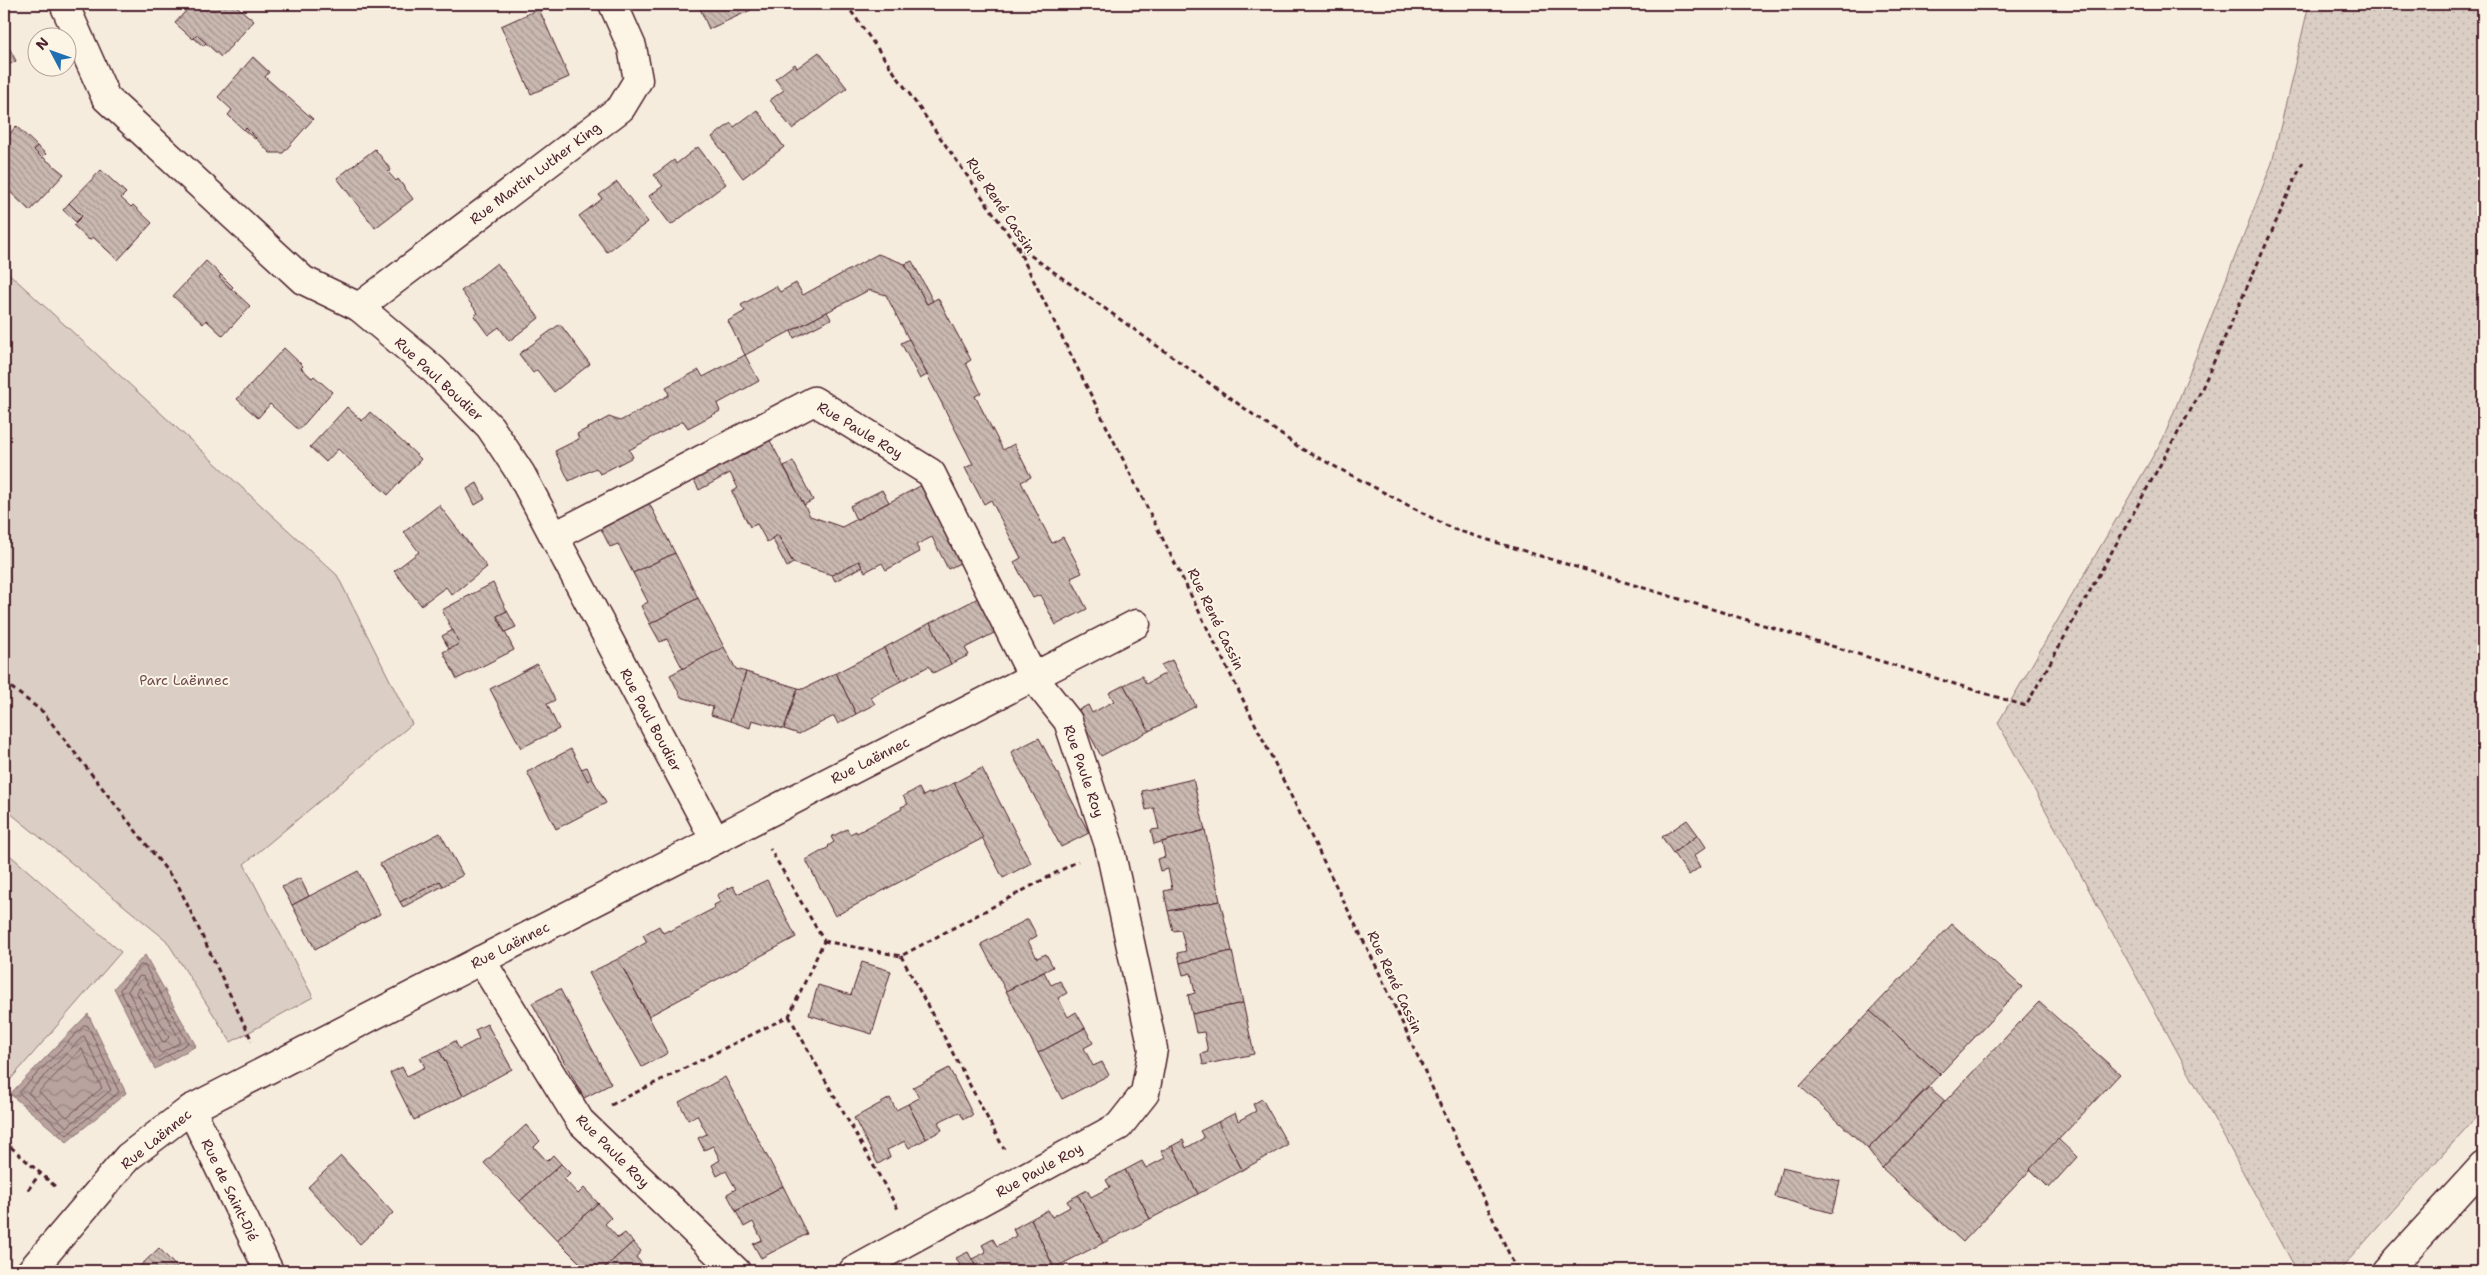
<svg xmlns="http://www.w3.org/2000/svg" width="2487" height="1275" viewBox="0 0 2487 1275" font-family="'Shantell Sans',sans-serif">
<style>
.grass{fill:url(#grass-dots);stroke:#927678}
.park{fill:#dbcec4;stroke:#927678}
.water{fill:url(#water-waves);stroke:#8c6e70}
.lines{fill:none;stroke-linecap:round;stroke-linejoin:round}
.shore{stroke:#765459;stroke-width:1}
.building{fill:url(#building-back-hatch);stroke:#4a1f2b}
.street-casing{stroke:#4a1f2b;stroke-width:31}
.secondary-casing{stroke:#4a1f2b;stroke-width:31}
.path{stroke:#4a1f2b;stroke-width:3;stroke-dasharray:5 4;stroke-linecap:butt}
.street{stroke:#fcf5e5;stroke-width:28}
.secondary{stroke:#fcf5e5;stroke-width:28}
.labels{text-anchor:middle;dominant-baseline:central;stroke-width:4;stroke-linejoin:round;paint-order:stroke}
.street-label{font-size:14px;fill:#4a1f2b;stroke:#fcf5e5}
.park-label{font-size:14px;fill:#6e4b51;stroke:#fcf5e5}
</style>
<defs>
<pattern id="grass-dots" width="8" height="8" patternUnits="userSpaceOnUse" patternTransform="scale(1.25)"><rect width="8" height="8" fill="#dbcec4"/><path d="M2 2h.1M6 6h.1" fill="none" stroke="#bdb0a9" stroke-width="1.8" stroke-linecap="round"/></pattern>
<pattern id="water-waves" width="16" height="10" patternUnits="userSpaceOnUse" patternTransform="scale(1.25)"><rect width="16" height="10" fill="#b8a39e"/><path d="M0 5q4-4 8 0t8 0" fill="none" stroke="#988481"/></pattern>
<pattern id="building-back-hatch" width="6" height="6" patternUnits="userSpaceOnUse" patternTransform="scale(1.25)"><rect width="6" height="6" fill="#cab9b1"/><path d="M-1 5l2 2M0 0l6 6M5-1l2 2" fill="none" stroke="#a69690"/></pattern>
</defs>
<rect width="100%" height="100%" fill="#f5ecde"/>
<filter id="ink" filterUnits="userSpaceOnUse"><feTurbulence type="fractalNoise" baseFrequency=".02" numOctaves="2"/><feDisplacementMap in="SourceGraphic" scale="10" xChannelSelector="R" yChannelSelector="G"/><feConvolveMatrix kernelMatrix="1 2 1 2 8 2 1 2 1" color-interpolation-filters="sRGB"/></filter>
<g filter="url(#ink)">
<!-- grass -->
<polygon class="grass" points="2309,4 2483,4 2483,1109 2339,1271 2297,1271 1998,723 2164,437 2272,163"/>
<!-- park -->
<g class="park">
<polygon points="4,269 337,575 412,724 244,864 313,997 231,1042 166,940 4,808"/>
<polygon points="4,850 121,952 4,1087"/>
</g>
<!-- water -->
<g class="water">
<polygon points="145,955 196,1046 155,1069 114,988"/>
<polygon points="88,1014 126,1093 67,1142 10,1094"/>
</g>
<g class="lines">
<!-- shore -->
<g class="shore">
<polygon points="141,965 145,966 188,1043 159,1061 156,1060 120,990"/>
<polygon points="140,976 144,977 180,1040 179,1043 162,1053 159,1051 128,991"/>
<polygon points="140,988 169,1037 165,1042 162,1041 137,993"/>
<polygon points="85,1025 88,1026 119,1092 67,1135 19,1093"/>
<polygon points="84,1036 111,1090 67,1127 28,1093"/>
<polygon points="82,1049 102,1088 67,1117 39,1092"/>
</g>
</g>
<!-- building -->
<g class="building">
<polygon points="192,4 234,4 254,21 221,57 197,35 193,39 175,23"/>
<polygon points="350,4 364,4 352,9"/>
<polygon points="698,4 748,4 751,10 709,29"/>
<polygon points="539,9 569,77 531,94 501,26"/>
<polygon points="197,35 206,43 203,46 194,38"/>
<polygon points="4,38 16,61 4,67"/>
<polygon points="819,52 847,88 792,129 770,100 784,90 775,79 795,64 797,68"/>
<polygon points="253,57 269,72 265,77 313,119 283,153 270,153 246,128 244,130 228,115 232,110 218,97"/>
<polygon points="757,110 784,147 743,178 712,137 731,123 734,127"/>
<polygon points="16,126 37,146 34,150 64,174 30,211 4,186 4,141"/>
<polygon points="246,128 256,138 255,139 244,130"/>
<polygon points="37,146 46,154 42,158 34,150"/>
<polygon points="698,147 726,184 671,225 649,196 663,186 654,175 674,160 676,164"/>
<polygon points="375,149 391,170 388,172 396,181 398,179 413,199 375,228 337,178"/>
<polygon points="101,170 126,193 121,198 131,207 133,205 152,223 118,260 93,237 89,240 73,225 82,216 69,203"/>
<polygon points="617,182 648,222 607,252 579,216 602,199 599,195"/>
<polygon points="69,203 82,216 76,222 63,210"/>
<polygon points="878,254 905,264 927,304 938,298 971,360 966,363 981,393 975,396 1003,450 1014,444 1031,477 1021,482 1052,543 1063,537 1082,573 1071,578 1087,609 1056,625 1040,595 1033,598 1014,562 1021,558 991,500 984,504 965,468 973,464 886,295 869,290 745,355 728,321 745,311 741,305 776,286 780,292 796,283 803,295"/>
<polygon points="206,261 221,275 219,277 250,306 223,336 206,320 203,324 173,296"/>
<polygon points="912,261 933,301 927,304 905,264"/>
<polygon points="497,263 539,318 509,341 499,327 488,335 474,316 478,313 461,291"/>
<polygon points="221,275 233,287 231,289 219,277"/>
<polygon points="827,312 831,319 794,338 791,331"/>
<polygon points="560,324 590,364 554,392 537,370 533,373 519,354"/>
<polygon points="909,339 927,375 920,379 901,343"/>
<polygon points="284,348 303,366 301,368 312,378 314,376 332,392 299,430 270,404 258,418 237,399"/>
<polygon points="745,355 759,381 717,404 720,411 688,428 683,421 629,450 633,457 600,474 596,468 569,481 555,451 579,439 577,434 609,417 620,421 669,395 666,387 699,370 703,377"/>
<polygon points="347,407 362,421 370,412 421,459 388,495 338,449 326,462 310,447"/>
<polygon points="767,435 810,516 842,527 924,484 964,561 948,569 932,537 916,545 920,552 886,570 882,563 865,572 859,561 832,575 793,563 778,535 767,542 757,524 750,527 732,492 738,488 730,473 699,490 691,474"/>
<polygon points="793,461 813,500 804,505 784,466"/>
<polygon points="477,483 485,499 475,505 467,489"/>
<polygon points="882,490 889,502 856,520 850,506"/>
<polygon points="649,503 675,553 633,573 618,544 610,547 601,529"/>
<polygon points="439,505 487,567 452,595 446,587 421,605 394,571 419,552 404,532"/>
<polygon points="778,535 793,563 787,567 772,538"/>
<polygon points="675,553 698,598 650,624 641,606 648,602 633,573"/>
<polygon points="859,561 862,567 835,581 832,575"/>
<polygon points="493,583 507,611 497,616 514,650 457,679 443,652 459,644 442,610"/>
<polygon points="698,598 724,647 683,669 667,639 660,642 650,624"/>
<polygon points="978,598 996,632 965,648 969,655 951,664 930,623"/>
<polygon points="507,611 516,627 505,632 497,616"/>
<polygon points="930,623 951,664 933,673 929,666 901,681 884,648"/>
<polygon points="453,630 459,644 449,649 442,636"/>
<polygon points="724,647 736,669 746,672 730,721 711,715 713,707 681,697 670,675"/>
<polygon points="884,648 901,681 870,697 875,704 856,714 836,673"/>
<polygon points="1172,660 1196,706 1149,731 1124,685 1142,676 1146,684 1166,673 1161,665"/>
<polygon points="537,664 555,700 547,704 559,729 521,748 490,689"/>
<polygon points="746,672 798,688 784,729 752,720 750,728 730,721"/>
<polygon points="836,673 856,714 838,724 834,716 799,734 784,729 798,688 803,689"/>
<polygon points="1124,685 1149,731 1101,756 1077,711 1088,705 1092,713 1114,701 1109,693"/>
<polygon points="1039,738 1089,833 1061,847 1011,752"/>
<polygon points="571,749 588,781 592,778 606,803 556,829 527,772"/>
<polygon points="587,767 592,778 588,781 581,769"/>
<polygon points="982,768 1031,863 1003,878 954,783"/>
<polygon points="1193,779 1205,830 1154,844 1151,830 1159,829 1154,808 1146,810 1142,791"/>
<polygon points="954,783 983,838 835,916 806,860 829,847 828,846 834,842 831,837 847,829 850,834 856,831 857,833 902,809 901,807 908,804 903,796 919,788 923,796 929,793 930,794"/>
<polygon points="1687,820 1698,835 1673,853 1662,837"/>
<polygon points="1205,830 1220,901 1168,911 1164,891 1172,889 1168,869 1160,871 1157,859 1165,857 1162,842"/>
<polygon points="440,833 463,875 443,886 440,881 400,902 380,864"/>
<polygon points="1698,835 1706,847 1694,856 1700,867 1689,875 1673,853"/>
<polygon points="358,871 380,914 315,949 292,905"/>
<polygon points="300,878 309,896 292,905 282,887"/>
<polygon points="767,880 796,937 649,1016 618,959 647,942 643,935 659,926 663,933 669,930 670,931 715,908 714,905 720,902 717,895 733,886 737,894"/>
<polygon points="440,881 443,886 403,907 400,902"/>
<polygon points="1220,901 1232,951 1180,963 1178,953 1186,951 1181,930 1173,931 1168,911"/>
<polygon points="1028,919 1037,936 1028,941 1037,958 1046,954 1053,967 1006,991 981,944"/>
<polygon points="1952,924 2022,987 1940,1074 1870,1011"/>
<polygon points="1232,951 1243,1003 1192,1014 1188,995 1195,993 1191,973 1183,975 1180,963"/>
<polygon points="618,959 668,1053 642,1067 589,973"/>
<polygon points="862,962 891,971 872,1034 809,1015 818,985 851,995"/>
<polygon points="1044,972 1051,985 1060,981 1067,993 1058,998 1068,1017 1076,1012 1085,1028 1038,1053 1006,991"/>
<polygon points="560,989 611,1084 584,1098 532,1003"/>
<polygon points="2039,1002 2120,1074 1963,1242 1882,1168"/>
<polygon points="1243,1003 1254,1054 1203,1065 1201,1054 1208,1052 1204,1032 1196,1033 1192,1014"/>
<polygon points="1870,1011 1940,1074 1868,1149 1800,1086"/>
<polygon points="487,1024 512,1069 463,1096 439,1050 455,1041 459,1049 479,1039 475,1030"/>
<polygon points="1085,1028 1093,1043 1084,1048 1093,1066 1102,1062 1109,1075 1062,1099 1038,1053"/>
<polygon points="439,1050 463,1096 414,1120 390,1073 402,1067 407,1076 425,1067 420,1058"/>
<polygon points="949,1068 973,1115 964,1119 959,1112 938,1122 942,1130 926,1139 908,1104 919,1098 913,1087"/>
<polygon points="725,1077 783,1186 736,1211 727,1194 736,1189 726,1171 717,1176 712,1165 720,1160 713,1146 704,1150 698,1138 707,1134 697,1115 688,1120 679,1102"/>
<polygon points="1929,1087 1945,1101 1882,1168 1868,1149"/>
<polygon points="890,1098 896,1110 908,1104 926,1139 909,1148 905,1141 887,1150 890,1157 878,1164 854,1118"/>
<polygon points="1262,1099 1288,1145 1242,1170 1218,1122 1235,1113 1238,1121 1256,1111 1253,1104"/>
<polygon points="1218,1122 1242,1170 1198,1194 1172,1146 1183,1140 1186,1148 1204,1138 1200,1131"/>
<polygon points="526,1125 540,1141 534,1147 547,1161 553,1155 561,1164 520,1201 484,1163"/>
<polygon points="2058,1139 2077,1157 2049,1188 2030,1169"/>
<polygon points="1172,1146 1198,1194 1150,1219 1125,1170 1142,1161 1146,1168 1165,1158 1161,1151"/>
<polygon points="341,1156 393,1213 360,1244 308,1187"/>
<polygon points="561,1164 570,1173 564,1179 578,1194 584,1188 598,1203 557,1240 520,1201"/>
<polygon points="1782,1167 1840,1181 1832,1213 1775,1197"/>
<polygon points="1125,1170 1150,1219 1103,1243 1078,1195 1087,1190 1091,1197 1110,1187 1106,1180"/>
<polygon points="783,1186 807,1234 761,1258 753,1244 762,1240 753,1222 744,1227 736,1211"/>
<polygon points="1078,1195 1103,1243 1054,1268 1031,1219 1048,1210 1052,1217 1070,1207 1067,1201"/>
<polygon points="598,1203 611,1218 605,1224 618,1238 625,1233 633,1242 601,1271 588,1271 557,1240"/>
<polygon points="1031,1219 1054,1268 1049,1271 978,1271 972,1259 986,1252 982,1245 993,1239 997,1246 1016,1236 1013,1229"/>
<polygon points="633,1242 641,1251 636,1257 648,1271 601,1271"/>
<polygon points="159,1248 180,1271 135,1271"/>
<polygon points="968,1252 978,1271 949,1271 960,1265 956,1258"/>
</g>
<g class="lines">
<!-- street casing -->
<g class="street-casing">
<g id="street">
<polyline points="64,4 106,98 303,280 359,307 434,370 490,427 521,474 715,840"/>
<polyline points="359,307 621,108 638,80 632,47 613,4"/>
<polyline points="555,536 814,401 931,473 1033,677 1068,721 1109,845 1153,1049 1145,1093 1119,1126 853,1271"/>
<polyline points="481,960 580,1121 736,1271"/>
<polyline points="191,1109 269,1271"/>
<polyline points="31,1271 128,1157 191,1109 1136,624"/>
</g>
</g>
<!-- secondary casing -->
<g class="secondary-casing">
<polyline id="secondary" points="2387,1271 2483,1166"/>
</g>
<!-- path -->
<g class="path">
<polyline points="846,4 1016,245 1376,966 1517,1271"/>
<polyline points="1016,245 1300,448 1453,529 2026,706 2199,395 2304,159"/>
<polyline points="4,682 43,712 178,885 252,1041"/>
<polyline points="824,941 901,956 1078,861"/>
<polyline points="901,956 1004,1149"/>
<polyline points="789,1016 898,1209"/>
<polyline points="611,1105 789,1016 824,941 770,849"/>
<polyline points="4,1141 57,1188"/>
<polyline points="28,1190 41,1172"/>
</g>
<!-- street -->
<use href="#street" class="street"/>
<!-- secondary -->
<use href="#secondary" class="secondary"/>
</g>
</g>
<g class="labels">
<!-- street labels -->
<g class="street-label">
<text transform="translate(535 173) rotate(-37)">Rue Martin Luther King</text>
<text transform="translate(1001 205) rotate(56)">Rue René Cassin</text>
<text transform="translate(439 379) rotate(43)">Rue Paul Boudier</text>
<text transform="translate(860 430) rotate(31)">Rue Paule Roy</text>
<text transform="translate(1216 619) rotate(64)">Rue René Cassin</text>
<text transform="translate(651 720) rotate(62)">Rue Paul Boudier</text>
<text transform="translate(870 760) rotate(-27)">Rue Laënnec</text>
<text transform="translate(1084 771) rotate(71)">Rue Paule Roy</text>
<text transform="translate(510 945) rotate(-27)">Rue Laënnec</text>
<text transform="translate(1395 982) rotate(65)">Rue René Cassin</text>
<text transform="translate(156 1139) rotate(-39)">Rue Laënnec</text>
<text transform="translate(613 1151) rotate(45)">Rue Paule Roy</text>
<text transform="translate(1039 1170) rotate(-29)">Rue Paule Roy</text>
<text transform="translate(230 1190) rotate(64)">Rue de Saint-Dié</text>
</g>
<!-- park labels -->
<g class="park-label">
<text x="184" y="680">Parc Laënnec</text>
</g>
</g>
<!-- margin -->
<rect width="2487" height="1275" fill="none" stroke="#fcf5e5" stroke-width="20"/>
<rect x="10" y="10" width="2467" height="1255" fill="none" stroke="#4a1f2b" stroke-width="2" filter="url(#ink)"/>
<!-- north arrow -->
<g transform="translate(52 52) rotate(311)"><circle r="24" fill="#fcf5e5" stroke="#b59f9b"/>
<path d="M0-4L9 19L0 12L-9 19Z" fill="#1f6fb2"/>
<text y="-8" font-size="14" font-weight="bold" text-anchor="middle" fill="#4a1f2b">N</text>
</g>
</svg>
